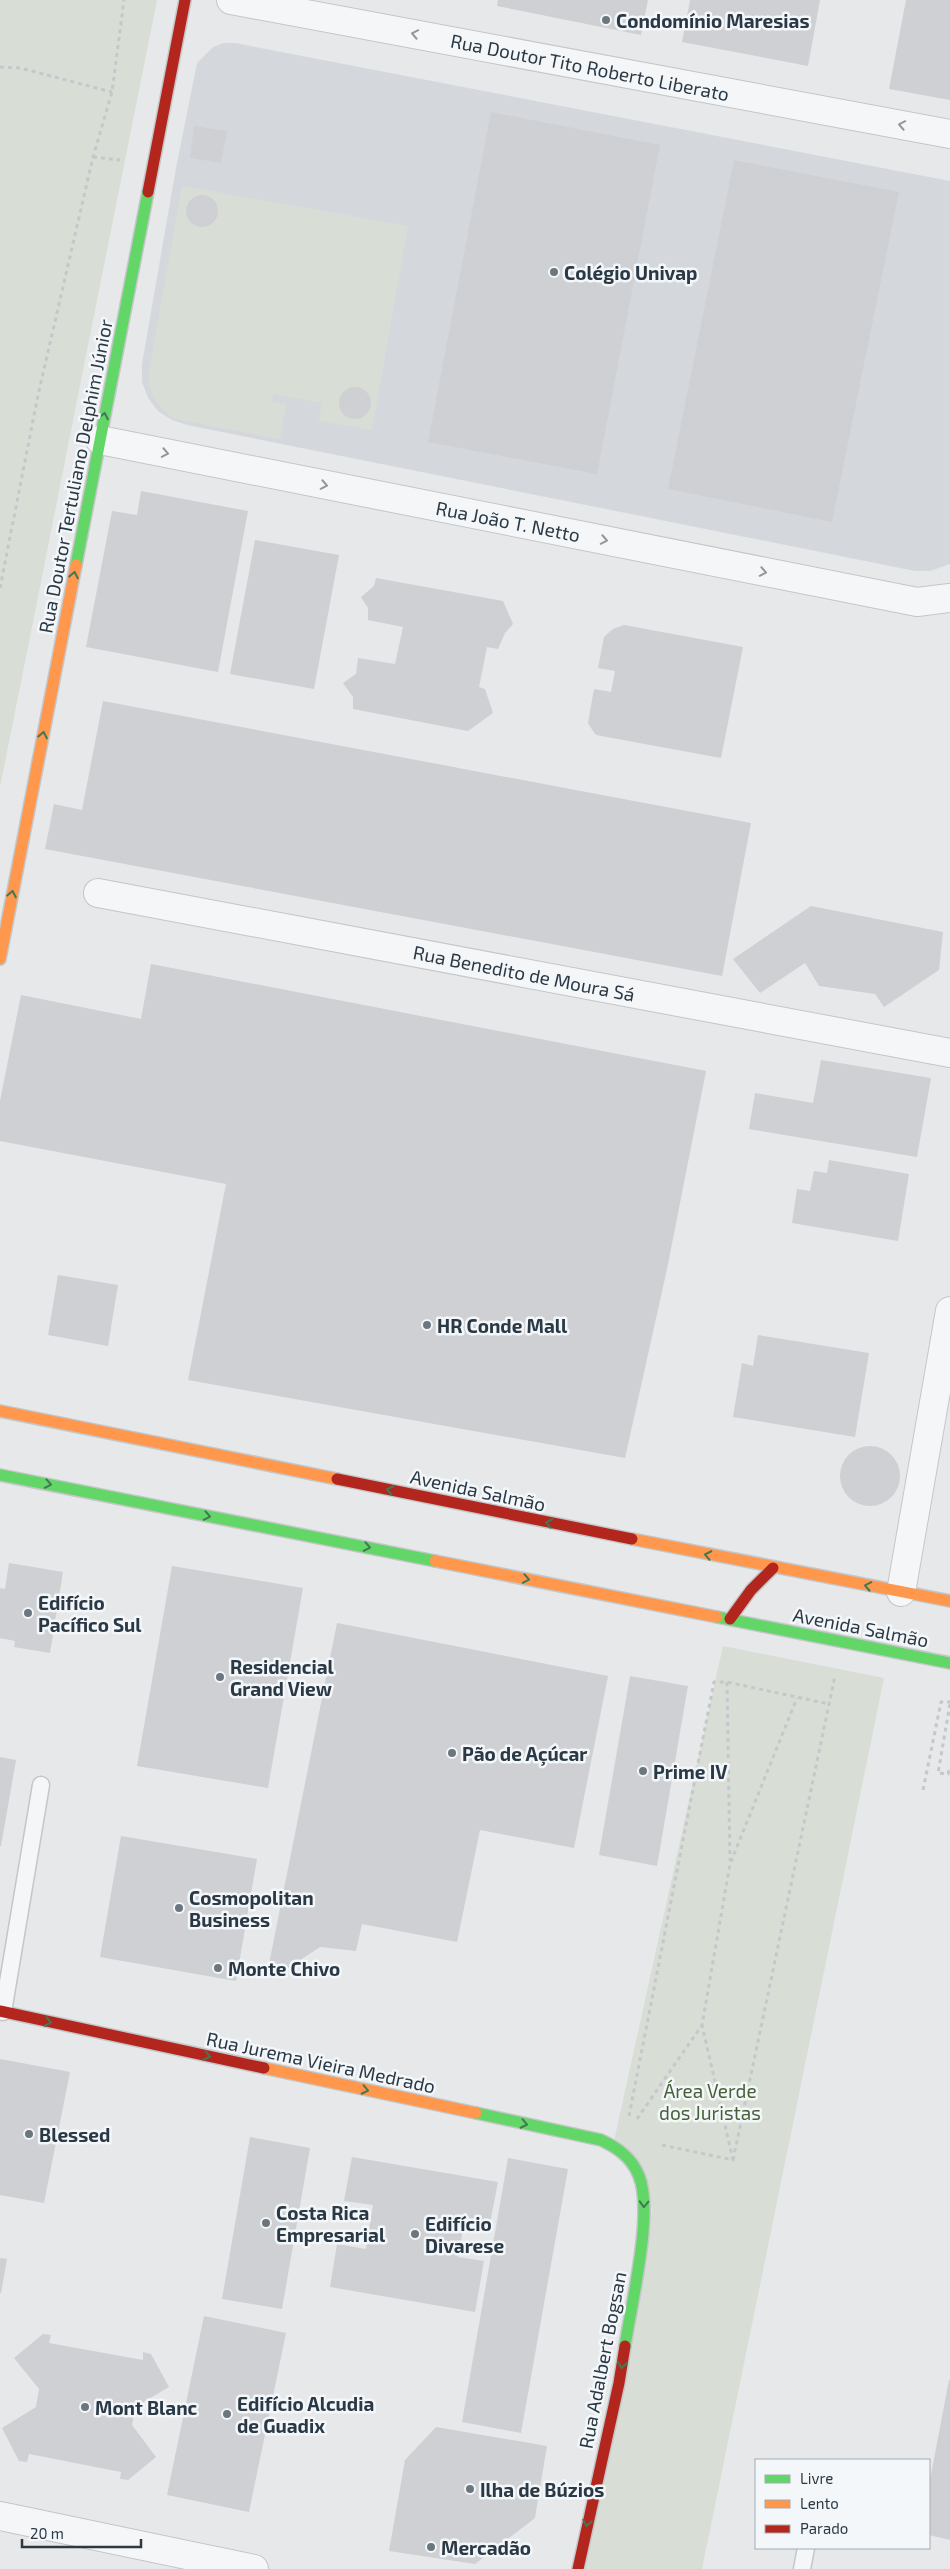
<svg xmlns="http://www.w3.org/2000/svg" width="950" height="2569" viewBox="0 0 950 2569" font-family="'Exo 2',sans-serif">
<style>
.built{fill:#d4d8dd}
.green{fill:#d8ded5}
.building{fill:#ced0d3}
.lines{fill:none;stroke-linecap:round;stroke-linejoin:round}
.lane-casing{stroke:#c4c6c8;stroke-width:19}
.street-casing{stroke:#c4c6c8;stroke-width:30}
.fast-casing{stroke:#c4c6c8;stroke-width:14}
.slow-casing{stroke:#c4c6c8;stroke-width:14}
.jam-casing{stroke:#c4c6c8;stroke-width:14}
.path{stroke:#c4c8ca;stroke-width:3;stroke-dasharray:4 4;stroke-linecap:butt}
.lane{stroke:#f5f6f7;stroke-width:16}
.street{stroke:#f5f6f7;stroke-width:28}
.fast{stroke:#63d668;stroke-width:11}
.slow{stroke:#ff974d;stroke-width:11}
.jam{stroke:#b3261e;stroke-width:11}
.oneway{stroke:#90989e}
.oneway2{stroke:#417853}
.poi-dot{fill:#6c767f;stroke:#f4f7f9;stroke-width:2}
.labels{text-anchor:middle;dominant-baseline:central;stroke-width:5;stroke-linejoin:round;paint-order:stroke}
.poi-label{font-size:19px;font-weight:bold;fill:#2a3945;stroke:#f4f7f9;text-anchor:start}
.street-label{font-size:19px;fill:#2a3945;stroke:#f4f7f9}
.park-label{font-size:19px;fill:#466137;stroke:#f4f7f9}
</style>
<rect width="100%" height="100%" fill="#e6e8ea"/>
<!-- built -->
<polygon class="built" points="224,43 235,43 950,181 950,564 930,571 915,571 187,425 172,420 158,411 148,398 142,382 142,364 176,168 197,63 213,47"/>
<!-- green -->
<g class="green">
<polygon points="0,0 157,0 0,787"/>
<path d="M 182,186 L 408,226 L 372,430 L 319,421 L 322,403 L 273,394 L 272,402 L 286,404 L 280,439 L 175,419 C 158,408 151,397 148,377 Z"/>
<polygon points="723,1646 884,1678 702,2569 578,2569 652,2210 614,2141"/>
</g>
<!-- building -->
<g class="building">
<polygon points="498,0 648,0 641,35 497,6"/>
<polygon points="690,0 820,0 808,66 682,42"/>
<polygon points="906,0 950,0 950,100 889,89"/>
<polygon points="491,112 660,145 597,474 428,442"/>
<polygon points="194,126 227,131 221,163 190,158"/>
<polygon points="734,160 899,192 832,522 668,489"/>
<circle cx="202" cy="211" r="16"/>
<circle cx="355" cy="403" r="16"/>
<polygon points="141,491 248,511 218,672 86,647 112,511 137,515"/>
<polygon points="255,540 339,555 314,689 230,674"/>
<polygon points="376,578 503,601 513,624 505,633 498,649 487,647 479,687 485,689 493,713 468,731 353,709 353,697 343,683 356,674 358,658 395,664 403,627 368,620 368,608 361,597 374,586"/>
<polygon points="624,625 743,647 721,758 596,735 593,731 588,723 594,689 611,692 615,671 598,668 604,637 613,629"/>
<polygon points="103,701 751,823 722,976 45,849 54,804 82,810"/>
<polygon points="811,906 943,932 939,970 884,1007 875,994 819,986 805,963 760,993 733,959"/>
<polygon points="151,964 706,1071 667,1269 625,1458 188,1380 226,1184 0,1141 0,1101 21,995 141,1019"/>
<polygon points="821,1060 931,1078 917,1157 749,1129 755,1093 813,1103"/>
<polygon points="829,1160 909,1174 898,1241 792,1223 797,1189 810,1191 814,1171 827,1173"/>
<polygon points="58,1275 118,1285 108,1346 48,1335"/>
<polygon points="758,1335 869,1353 855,1437 733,1417 742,1363 753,1366"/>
<circle cx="870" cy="1476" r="30"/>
<polygon points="9,1563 63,1572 50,1653 14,1647 15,1641 0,1638 0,1588 5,1589"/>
<polygon points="172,1566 303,1588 268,1788 137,1766"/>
<polygon points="337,1623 608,1676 574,1848 480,1830 457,1942 362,1924 356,1951 320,1947 279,1974 267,1974"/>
<polygon points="630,1676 688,1686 657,1866 599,1855"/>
<polygon points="0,1757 16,1760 1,1846 0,1846"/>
<polygon points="121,1836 257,1859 236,1981 100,1957"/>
<polygon points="0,2059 70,2072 44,2203 0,2195"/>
<polygon points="250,2137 310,2148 282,2309 222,2299"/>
<polygon points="352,2157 498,2182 490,2223 465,2219 458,2257 484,2261 475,2312 330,2287 337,2244 366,2249 373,2205 344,2201"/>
<polygon points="508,2158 568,2169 521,2433 462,2422"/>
<polygon points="0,2258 7,2259 1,2293 0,2293"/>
<polygon points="204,2316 286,2333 249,2512 167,2495"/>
<polygon points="43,2334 51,2335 49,2343 143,2360 143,2352 151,2354 169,2387 135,2407 132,2425 156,2457 128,2480 120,2479 121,2472 29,2454 27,2462 19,2461 2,2428 36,2407 39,2389 14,2358"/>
<polygon points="949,2380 950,2380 950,2540 929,2535 929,2485"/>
<polygon points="436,2427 547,2446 535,2518 475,2564 389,2551 405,2460"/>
</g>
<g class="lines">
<!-- lane casing -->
<g class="lane-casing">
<g id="lane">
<polyline points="3,2012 41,1785"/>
<polyline points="802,2569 806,2548"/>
</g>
</g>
<!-- street casing -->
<g class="street-casing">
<g id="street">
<polyline points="231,0 950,134"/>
<polyline points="100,440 917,602 950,598"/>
<polyline points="98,893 950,1053"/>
<polyline points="901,1592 950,1311"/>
<polyline points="0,2516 254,2569"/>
</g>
</g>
<!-- fast casing -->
<g class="fast-casing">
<g id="fast">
<polyline points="76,565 148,192"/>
<polyline points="0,1475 435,1561"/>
<polyline points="717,1617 950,1663"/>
<path d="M 476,2113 L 601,2140 C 618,2148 632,2158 639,2176 C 654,2212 631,2305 625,2346"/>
</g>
</g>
<!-- slow casing -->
<g class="slow-casing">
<g id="slow">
<polyline points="0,959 76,565"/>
<polyline points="0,1411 337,1479"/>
<polyline points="632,1539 950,1601"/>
<polyline points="435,1561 717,1617"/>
<polyline points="264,2068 476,2113"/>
</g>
</g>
<!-- jam casing -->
<g class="jam-casing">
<g id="jam">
<polyline points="148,192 185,0"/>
<polyline points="337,1479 632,1539"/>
<polyline points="730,1619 751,1590 773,1568"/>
<polyline points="0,2011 264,2068"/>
<polyline points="578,2569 619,2383 625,2346"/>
</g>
</g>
<!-- path -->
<g class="path">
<polyline points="0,67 20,68 112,92"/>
<polyline points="93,157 120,160"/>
<polyline points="0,588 38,395 93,157 112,92 124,0"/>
<polyline points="727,1682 730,1861"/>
<polyline points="950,1704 938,1773 948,1774 950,1767"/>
<polyline points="923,1790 941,1702 950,1702"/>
<polyline points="629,2116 714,1682 727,1682 829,1704"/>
<polyline points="637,2119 702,2025 730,1864 797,1698"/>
<polyline points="662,2145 733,2160 702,2025"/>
<polyline points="733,2160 835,1676"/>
</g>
<!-- lane -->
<use href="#lane" class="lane"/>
<!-- street -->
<use href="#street" class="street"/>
<!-- fast -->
<use href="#fast" class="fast"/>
<!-- slow -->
<use href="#slow" class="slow"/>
<!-- jam -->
<use href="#jam" class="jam"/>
</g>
<!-- one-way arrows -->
<defs><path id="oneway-chevron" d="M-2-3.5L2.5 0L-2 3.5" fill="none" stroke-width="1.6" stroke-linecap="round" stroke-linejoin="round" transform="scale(1.25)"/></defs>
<g class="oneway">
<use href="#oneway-chevron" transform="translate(415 34) rotate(-169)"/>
<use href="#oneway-chevron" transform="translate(902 125) rotate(-169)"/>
<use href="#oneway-chevron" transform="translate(165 453) rotate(11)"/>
<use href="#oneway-chevron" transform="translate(324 485) rotate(11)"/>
<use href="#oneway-chevron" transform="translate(604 540) rotate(11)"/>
<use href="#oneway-chevron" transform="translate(763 572) rotate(11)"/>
</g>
<g class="oneway2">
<use href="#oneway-chevron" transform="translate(104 416) rotate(-79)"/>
<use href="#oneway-chevron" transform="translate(74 575) rotate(-79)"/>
<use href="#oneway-chevron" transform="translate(43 735) rotate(-79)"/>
<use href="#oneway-chevron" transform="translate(12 894) rotate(-79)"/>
<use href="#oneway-chevron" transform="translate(48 1484) rotate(11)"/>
<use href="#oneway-chevron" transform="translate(390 1490) rotate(-168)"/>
<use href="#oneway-chevron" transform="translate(207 1516) rotate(11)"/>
<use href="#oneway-chevron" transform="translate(549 1523) rotate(-168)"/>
<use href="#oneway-chevron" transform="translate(367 1547) rotate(11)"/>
<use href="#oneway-chevron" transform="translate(708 1555) rotate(-168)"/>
<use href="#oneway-chevron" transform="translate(526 1579) rotate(11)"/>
<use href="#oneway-chevron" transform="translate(868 1586) rotate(-169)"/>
<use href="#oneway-chevron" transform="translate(48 2022) rotate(12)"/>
<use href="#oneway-chevron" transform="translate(207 2056) rotate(12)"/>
<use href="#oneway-chevron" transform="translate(365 2090) rotate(12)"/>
<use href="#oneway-chevron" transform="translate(524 2124) rotate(12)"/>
<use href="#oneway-chevron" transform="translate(644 2204) rotate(92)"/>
<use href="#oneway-chevron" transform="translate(622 2365) rotate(99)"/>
<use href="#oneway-chevron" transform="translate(587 2523) rotate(101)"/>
</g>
<!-- markers -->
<g class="poi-dot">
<circle cx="606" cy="20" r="5"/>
<circle cx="554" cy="272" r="5"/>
<circle cx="427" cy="1325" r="5"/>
<circle cx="28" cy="1613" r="5"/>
<circle cx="220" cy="1677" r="5"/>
<circle cx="452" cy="1753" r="5"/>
<circle cx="643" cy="1771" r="5"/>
<circle cx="179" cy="1908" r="5"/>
<circle cx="218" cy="1968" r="5"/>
<circle cx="29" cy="2134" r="5"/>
<circle cx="266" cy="2223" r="5"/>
<circle cx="415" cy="2234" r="5"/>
<circle cx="85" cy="2407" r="5"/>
<circle cx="227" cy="2414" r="5"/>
<circle cx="470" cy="2489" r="5"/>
<circle cx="431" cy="2547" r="5"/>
</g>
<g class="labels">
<!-- poi labels -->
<g class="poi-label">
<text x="616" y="20">Condomínio Maresias</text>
<text x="564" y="272">Colégio Univap</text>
<text x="437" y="1325">HR Conde Mall</text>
<text x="38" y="1602">Edifício<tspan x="38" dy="22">Pacífico Sul</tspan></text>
<text x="230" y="1666">Residencial<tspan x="230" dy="22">Grand View</tspan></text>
<text x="462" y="1753">Pão de Açúcar</text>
<text x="653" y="1771">Prime IV</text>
<text x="189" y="1897">Cosmopolitan<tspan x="189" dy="22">Business</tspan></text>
<text x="228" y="1968">Monte Chivo</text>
<text x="39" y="2134">Blessed</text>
<text x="276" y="2212">Costa Rica<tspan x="276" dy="22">Empresarial</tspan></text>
<text x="425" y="2223">Edifício<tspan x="425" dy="22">Divarese</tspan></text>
<text x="237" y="2403">Edifício Alcudia<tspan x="237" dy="22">de Guadix</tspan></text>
<text x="95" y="2407">Mont Blanc</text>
<text x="480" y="2489">Ilha de Búzios</text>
<text x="441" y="2547">Mercadão</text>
</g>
<!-- street labels -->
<g class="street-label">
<text transform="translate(590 67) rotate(11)">Rua Doutor Tito Roberto Liberato</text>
<text transform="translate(75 476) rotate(-79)">Rua Doutor Tertuliano Delphim Júnior</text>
<text transform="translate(508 521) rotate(11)">Rua João T. Netto</text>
<text transform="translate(524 973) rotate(11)">Rua Benedito de Moura Sá</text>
<text transform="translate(478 1490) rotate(12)">Avenida Salmão</text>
<text transform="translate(861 1627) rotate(11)">Avenida Salmão</text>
<text transform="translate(321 2062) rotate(12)">Rua Jurema Vieira Medrado</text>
<text transform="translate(602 2360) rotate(-79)">Rua Adalbert Bogsan</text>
</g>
<!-- park labels -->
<g class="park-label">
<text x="710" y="2090">Área Verde<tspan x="710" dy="22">dos Juristas</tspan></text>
</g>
</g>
<!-- legend -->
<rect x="755" y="2459" width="175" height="90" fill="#f4f7f9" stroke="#a3abb1"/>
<rect x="765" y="2475" width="25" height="8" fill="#63d668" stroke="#a3abb1"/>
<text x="800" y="2484" font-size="15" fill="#2a3945">Livre</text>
<rect x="765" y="2500" width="25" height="8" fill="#ff974d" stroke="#a3abb1"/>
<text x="800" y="2509" font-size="15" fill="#2a3945">Lento</text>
<rect x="765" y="2525" width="25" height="8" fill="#b3261e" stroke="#a3abb1"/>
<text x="800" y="2534" font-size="15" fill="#2a3945">Parado</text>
<!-- scale -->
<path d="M22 2539v8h119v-8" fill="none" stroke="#2a3945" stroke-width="2.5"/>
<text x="30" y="2539" font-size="15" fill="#2a3945" stroke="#f4f7f9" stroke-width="4" paint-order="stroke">20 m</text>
</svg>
